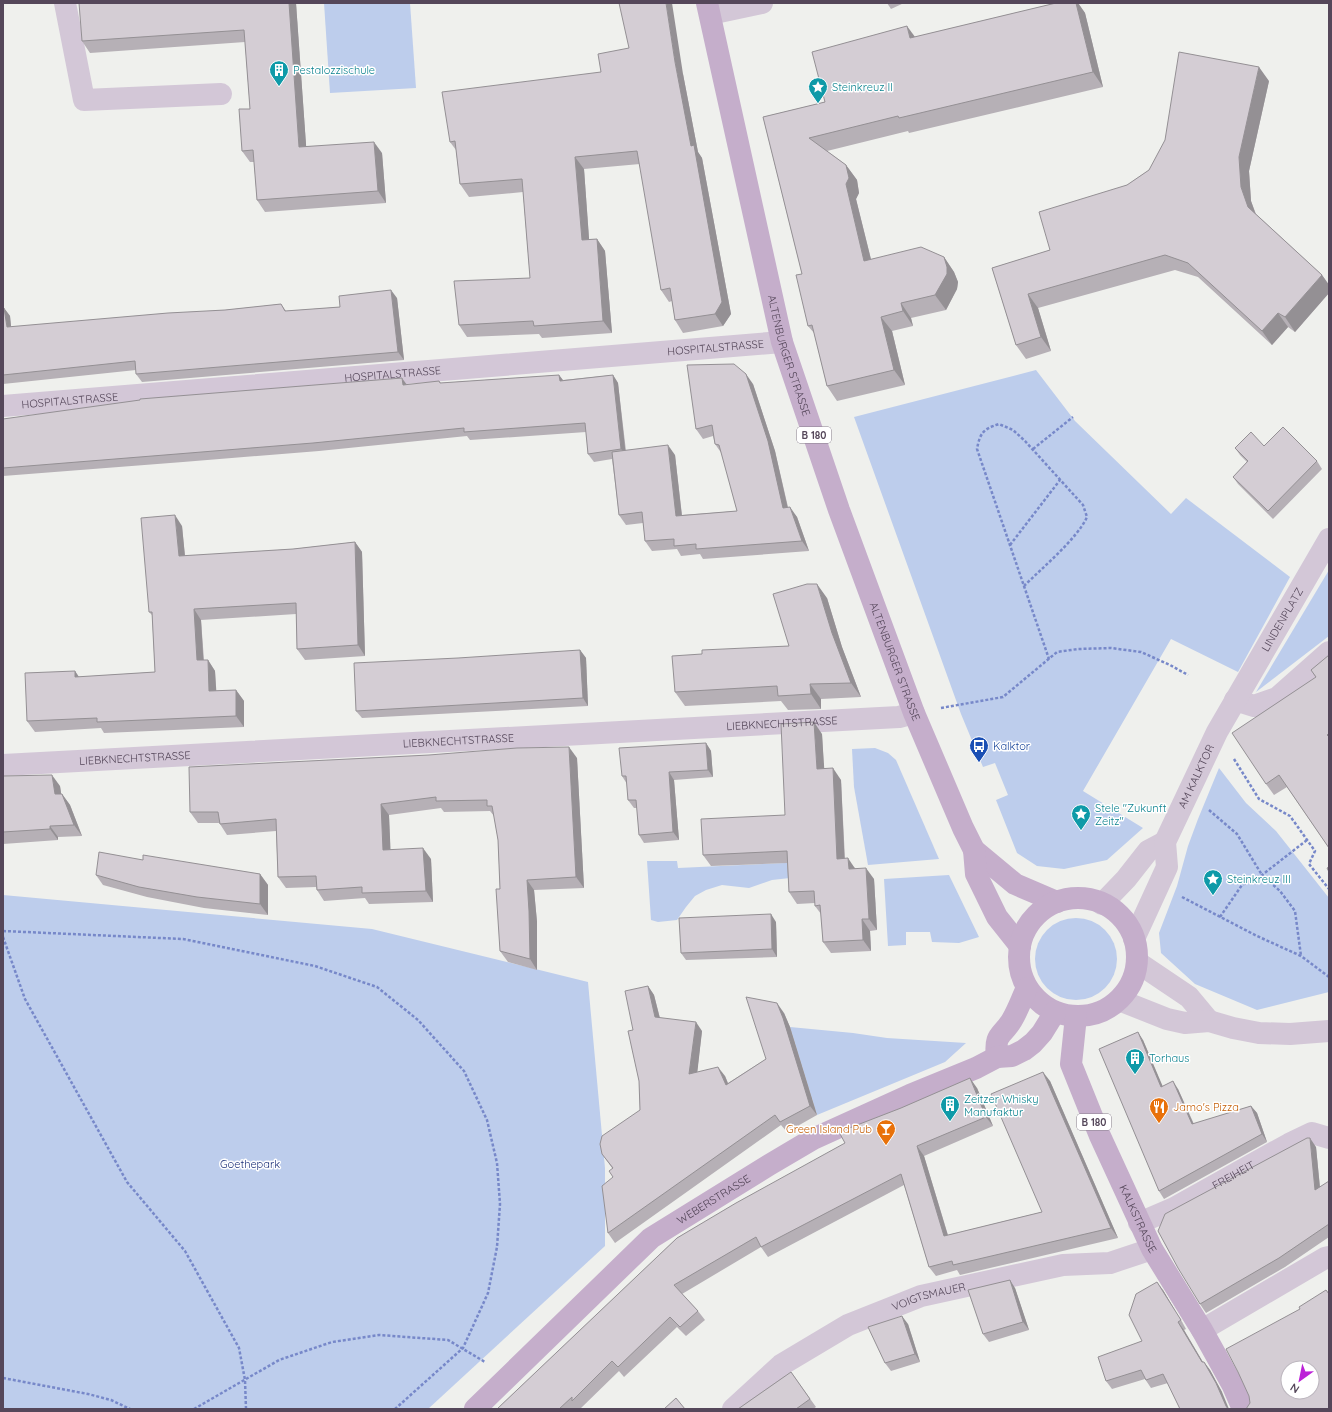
<svg xmlns="http://www.w3.org/2000/svg" width="1332" height="1412" viewBox="0 0 1332 1412" font-family="Quicksand,sans-serif">
<style>
.green{fill:#bdcdec}
.lines{fill:none;stroke-linecap:round;stroke-linejoin:round}
.path{stroke:#7788c9;stroke-width:2.5;stroke-dasharray:3 2;stroke-linecap:butt}
.minor{stroke:#d3c7d7;stroke-width:22}
.major{stroke:#c5aecb;stroke-width:22}
.wall{fill:#b6b0b6}
.shaded-wall{fill:#949094}
.building{fill:#d4cdd4;stroke:#949094;fill-rule:evenodd}
.labels{text-anchor:middle;dominant-baseline:central;stroke-width:3;stroke-linejoin:round;paint-order:stroke}
.shield{fill:#fff;stroke:#887e8c;stroke-width:1}
.shield-label{font-size:10px;font-weight:bold;fill:#55475a}
.culture-label{font-size:11px;fill:#0d838f;stroke:#fff;text-anchor:start}
.street-label{font-size:11px;fill:#55475a;stroke:#fff}
.transit-label{font-size:11px;fill:#164399;stroke:#fff;text-anchor:start}
.food-label{font-size:11px;fill:#c56008;stroke:#fff;text-anchor:start}
.park-label{font-size:11px;fill:#1b2f78;stroke:#fff}
</style>
<rect width="100%" height="100%" fill="#eff0ed"/>
<!-- green -->
<g class="green">
<polygon points="324,3 410,3 416,88 330,93"/>
<polygon points="1036,370 1075,421 1171,514 1186,498 1290,577 1238,672 1171,639 1083,791 1143,828 1107,860 1064,869 1037,866 1017,853 996,800 1008,795 995,763 983,767 961,714 854,417"/>
<polygon points="1329,570 1329,636 1256,692"/>
<polygon points="875,748 888,753 896,760 939,859 868,865 854,787 852,749"/>
<polygon points="1219,768 1246,803 1276,831 1329,898 1329,992 1257,1010 1195,984 1161,953 1159,933 1177,886 1188,846 1198,819"/>
<polygon points="647,861 677,861 678,868 808,862 808,876 772,880 749,888 722,885 706,890 695,896 686,907 677,920 658,922 651,920"/>
<polygon points="949,875 979,937 959,943 932,942 930,932 906,932 906,945 888,946 884,879"/>
<polygon points="3,895 372,929 588,982 605,1168 605,1246 428,1409 3,1409"/>
<circle cx="1076" cy="959" r="41"/>
<polygon points="790,1027 853,1033 887,1038 966,1043 945,1062 817,1115"/>
</g>
<g class="lines">
<!-- path -->
<g class="path">
<polyline points="1033,449 1073,417"/>
<polyline points="1010,545 1060,480"/>
<path d="M 1024,586 C 1042,568 1077,539 1087,517 L 1083,505 L 1025,441 L 1013,430 L 999,424 C 983,429 980,433 977,449 L 1049,659"/>
<polyline points="941,708 1003,697 1057,652 1078,649 1111,648 1141,652 1170,665 1188,675"/>
<polyline points="1234,759 1259,799 1290,816 1315,851 1309,864 1329,889"/>
<polyline points="1209,810 1237,834 1262,875 1280,891 1295,911 1301,956"/>
<polyline points="1182,897 1257,936 1301,956 1329,977"/>
<polyline points="1220,917 1242,885 1262,875 1307,840"/>
<polyline points="3,931 183,939 315,966 377,987 418,1020 464,1071 487,1120 497,1163 500,1204 497,1247 488,1293 463,1348 395,1409"/>
<polyline points="3,937 25,999 127,1182 185,1251 239,1348 245,1380 246,1409"/>
<polyline points="3,1378 88,1394 111,1400 130,1409"/>
<polyline points="194,1409 279,1360 332,1342 379,1335 448,1340 485,1362"/>
</g>
<!-- minor -->
<g class="minor">
<polyline points="65,3 84,100 221,94"/>
<polyline points="710,14 762,3"/>
<path id="s1" d="M 3,406 L 782,342"/>
<polyline points="1235,700 1254,706 1277,698 1329,652"/>
<path id="s2" d="M 3,765 L 880,718 L 899,717 L 914,713"/>
<polyline points="1102,904 1126,879 1148,851 1165,842"/>
<path id="s3" d="M 1134,939 L 1167,867 L 1165,842 L 1217,732 L 1329,539"/>
<polyline points="1137,962 1189,997 1209,1021"/>
<polyline points="1119,1000 1167,1019 1185,1023 1209,1021 1233,1028 1259,1033 1290,1034 1329,1031"/>
<path id="s4" d="M 1139,1223 L 1174,1208 L 1289,1144 L 1312,1133 L 1329,1138"/>
<polyline points="1202,1330 1325,1258 1329,1257"/>
<path id="s5" d="M 733,1409 L 781,1365 L 848,1325 L 921,1296 L 1063,1265 L 1110,1263 L 1152,1249"/>
</g>
<!-- major -->
<g class="major">
<path id="s6" d="M 707,3 L 782,342 L 839,510 L 914,713 L 963,828 L 974,850 L 1015,884 L 1057,902"/>
<polyline points="974,850 976,874 997,917 1020,946"/>
<circle cx="1078" cy="957" r="59"/>
<path id="s7" d="M 1076,1016 L 1071,1064 L 1100,1136 L 1152,1249 L 1202,1330 L 1233,1386 L 1243,1409"/>
<path d="M 997,1057 C 994,1033 1002,1037 1012,1020 C 1018,1010 1022,998 1027,988"/>
<path id="s8" d="M 475,1409 L 651,1238 L 769,1165 L 813,1139 L 910,1095 L 976,1068 L 997,1057 L 1012,1056 L 1024,1050 L 1033,1043 L 1042,1033 L 1055,1012"/>
</g>
</g>
<!-- wall -->
<g class="wall">
<polygon points="296,3 306,146 382,153 386,203 265,212 257,200 254,162 250,162 242,151 250,109 245,42 90,53 82,41"/>
<polygon points="887,3 904,3 891,9"/>
<polygon points="1056,3 1078,3 1085,13 1103,87 909,133 908,131 827,151 846,165 857,180 859,193 856,199 871,259 944,257 954,272 958,282 957,289 946,310 911,318 913,326 892,331 905,385 837,401 827,386 814,333 808,326 802,274 763,117 825,102 915,37"/>
<polygon points="683,74 698,152 702,158 731,314 723,326 683,333 675,320 672,301 669,302 661,290 640,164 584,169 589,239 597,239 605,251 612,333 542,338 539,334 467,337 459,325 530,278 523,192 469,197 460,184 456,150 450,142"/>
<polygon points="1269,81 1249,171 1251,201 1256,214 1322,275 1329,285 1329,293 1295,332 1288,327 1272,345 1198,277 1175,270 1038,308 1051,351 1026,359 1016,345 992,268 1050,250 1127,185 1149,170"/>
<polygon points="397,298 404,360 142,382 136,374 136,370 3,384 3,308 4,308 10,316 11,327 225,310 281,304 286,311 340,307"/>
<polygon points="559,375 563,380 613,375 618,383 626,451 675,455 682,515 737,511 722,454 715,444 713,436 703,439 696,429 753,384 775,451 788,507 797,517 809,551 703,559 700,554 681,556 677,549 652,551 645,541 643,523 626,525 619,515 612,459 594,462 588,454 586,432 470,440 467,436 319,451 183,462 3,476 3,419 407,385 439,381 441,383"/>
<polygon points="1264,446 1317,461 1322,469 1273,519 1238,484 1233,477 1247,462 1240,455 1235,448"/>
<polygon points="182,526 185,556 293,549 355,542 362,552 365,656 305,660 297,649 296,614 201,620 204,660 208,660 215,671 216,691 236,690 244,701 244,727 104,733 101,728 35,732 27,721 75,671 79,677 155,672 152,615 149,612"/>
<polygon points="827,598 842,647 861,697 821,699 821,709 788,710 781,701 685,706 675,692 702,654 789,646"/>
<polygon points="580,650 586,658 588,706 362,718 356,711"/>
<polygon points="1329,655 1329,848 1287,787 1274,795 1266,784 1316,678 1311,670"/>
<polygon points="822,734 824,769 841,780 845,859 855,868 874,879 877,930 870,931 871,951 831,953 823,942 821,914 815,906 815,903 797,904 789,892 787,863 711,866 703,855 785,815"/>
<polygon points="706,743 711,751 713,777 674,780 679,840 644,843 639,835 637,808 634,808 628,800 627,784 622,776"/>
<polygon points="577,758 584,888 534,890 537,922 537,970 508,962 500,951 500,889 498,840 494,816 490,811 444,812 441,808 389,815 390,849 431,859 433,902 369,904 365,898 324,901 317,890 316,887 286,888 278,877 276,831 227,835 220,824 219,823 198,823 190,812"/>
<polygon points="3,776 60,786 61,794 62,794 70,805 82,836 58,837 58,840 3,844"/>
<polygon points="143,860 260,874 268,885 268,915 204,908 147,897 103,885 96,875"/>
<polygon points="776,922 777,957 686,960 681,953"/>
<polygon points="648,986 654,995 660,1018 702,1031 697,1072 725,1076 728,1083 766,1059 784,1013 790,1027 817,1115 787,1132 781,1125 615,1243 608,1233 613,1177 612,1168 602,1154 640,1110 639,1081 633,1030"/>
<polygon points="1143,1040 1162,1086 1178,1089 1194,1124 1251,1106 1257,1113 1267,1142 1164,1199 1159,1191"/>
<polygon points="1050,1081 1118,1238 960,1275 957,1270 936,1276 929,1267 904,1185 768,1257 761,1247 682,1294 698,1311 705,1320 686,1336 677,1327 624,1377 619,1371 580,1409 577,1409 577,1408 576,1409 497,1409 677,1238 977,1088 993,1126 924,1156 948,1235 1042,1212"/>
<polygon points="1316,1147 1320,1187 1329,1181 1329,1237 1285,1267 1206,1313 1200,1304"/>
<polygon points="1015,1288 1029,1330 989,1342 983,1334"/>
<polygon points="1163,1290 1186,1329 1184,1330 1203,1362 1204,1362 1210,1370 1222,1392 1168,1383 1151,1388 1145,1379 1112,1389 1106,1381 1142,1341"/>
<polygon points="908,1324 920,1362 891,1371 885,1363"/>
<polygon points="791,1372 816,1407 813,1409 738,1409"/>
</g>
<!-- shaded-wall -->
<g class="shaded-wall">
<polygon points="289,3 296,3 307,158 299,147"/>
<polygon points="666,3 672,3 683,74 698,152 702,158 731,314 723,326 715,314 691,146 675,62"/>
<polygon points="1076,3 1078,3 1085,13 1103,87 1093,72"/>
<polygon points="907,26 918,41 910,38"/>
<polygon points="1259,67 1269,81 1249,171 1251,201 1258,221 1248,207 1241,187 1239,157"/>
<polygon points="374,142 382,153 386,203 378,191"/>
<polygon points="575,157 584,169 590,252 582,240"/>
<polygon points="846,165 857,180 859,193 856,199 875,276 864,261 846,184"/>
<polygon points="597,239 605,251 612,333 603,321"/>
<polygon points="944,257 954,272 958,282 957,289 946,310 935,295"/>
<polygon points="1322,275 1329,285 1329,293 1295,332 1285,317"/>
<polygon points="391,290 397,298 404,360 398,352"/>
<polygon points="1028,294 1038,308 1051,351 1041,337"/>
<polygon points="901,303 911,318 913,326 903,311"/>
<polygon points="4,308 10,316 12,336 7,327"/>
<polygon points="1278,313 1288,327 1272,345 1262,331"/>
<polygon points="881,317 892,331 905,385 894,370"/>
<polygon points="746,374 753,384 775,451 790,518 783,508"/>
<polygon points="559,375 565,383 560,381"/>
<polygon points="613,375 618,383 626,457 621,449"/>
<polygon points="402,378 407,385 403,385"/>
<polygon points="668,445 675,455 683,526 676,516"/>
<polygon points="790,507 797,517 809,551 802,541"/>
<polygon points="175,515 182,526 186,567 179,556"/>
<polygon points="355,542 362,552 365,656 358,645"/>
<polygon points="817,584 827,598 842,647 861,697 851,683 832,633"/>
<polygon points="194,609 201,620 204,671 197,660"/>
<polygon points="580,650 586,658 588,706 583,698"/>
<polygon points="208,660 215,671 217,702 209,691"/>
<polygon points="75,671 82,682 75,677"/>
<polygon points="810,684 821,699 821,709 811,694"/>
<polygon points="236,690 244,701 244,727 236,716"/>
<polygon points="814,722 822,734 825,781 817,769"/>
<polygon points="706,743 711,751 713,777 708,770"/>
<polygon points="569,747 577,758 584,888 576,877"/>
<polygon points="833,768 841,780 845,870 837,859"/>
<polygon points="669,772 674,780 679,840 673,832"/>
<polygon points="52,775 60,786 63,806 55,794"/>
<polygon points="62,794 70,805 82,836 74,825"/>
<polygon points="381,804 389,815 391,860 383,850"/>
<polygon points="50,826 58,837 58,840 50,829"/>
<polygon points="423,848 431,859 433,902 426,891"/>
<polygon points="848,858 856,870 849,869"/>
<polygon points="866,868 874,879 877,930 869,919"/>
<polygon points="260,874 268,885 268,915 260,904"/>
<polygon points="527,880 534,890 537,922 537,970 530,959"/>
<polygon points="771,914 776,922 777,957 772,949"/>
<polygon points="862,919 870,931 871,951 863,940"/>
<polygon points="648,986 654,995 662,1027 655,1017"/>
<polygon points="777,1003 784,1013 790,1027 817,1115 810,1106"/>
<polygon points="696,1022 702,1031 696,1084 689,1074"/>
<polygon points="1138,1032 1143,1040 1166,1094 1161,1087"/>
<polygon points="718,1067 725,1076 732,1094 726,1085"/>
<polygon points="1043,1072 1050,1081 1118,1238 1111,1228"/>
<polygon points="970,1078 977,1088 993,1126 986,1117"/>
<polygon points="1173,1081 1178,1089 1197,1132 1192,1124"/>
<polygon points="1251,1106 1257,1113 1267,1142 1262,1134"/>
<polygon points="1310,1138 1316,1147 1321,1199 1315,1190"/>
<polygon points="917,1146 924,1156 951,1246 944,1236"/>
<polygon points="1010,1280 1015,1288 1029,1330 1023,1322"/>
<polygon points="1157,1282 1163,1290 1186,1329 1181,1320"/>
<polygon points="902,1316 908,1324 920,1362 915,1354"/>
<polygon points="1178,1322 1184,1330 1208,1371 1202,1362"/>
<polygon points="1204,1362 1210,1370 1222,1392 1229,1409 1228,1409 1226,1406"/>
</g>
<!-- building -->
<g class="building">
<polygon points="79,3 289,3 299,147 374,142 378,191 257,200 253,150 242,151 239,109 250,109 244,30 82,41"/>
<polygon points="619,3 666,3 675,62 691,146 694,145 722,302 715,314 675,320 670,288 661,290 637,151 575,157 582,240 597,239 603,321 534,326 533,321 459,325 454,281 530,278 522,179 460,184 455,141 450,142 442,92 601,72 598,54 629,48"/>
<polygon points="1056,3 1076,3 1093,72 899,118 898,116 809,138 846,165 849,178 846,184 864,261 921,247 944,257 947,267 947,274 935,295 901,303 903,311 881,317 894,370 827,386 812,325 808,326 796,275 802,274 763,117 825,102 812,52 907,26 910,38"/>
<polygon points="1179,52 1259,67 1239,157 1241,187 1248,207 1322,275 1285,317 1278,313 1262,331 1188,263 1165,255 1028,294 1041,337 1016,345 992,268 1050,250 1039,212 1127,185 1149,170 1165,140"/>
<polygon points="391,290 398,352 136,374 135,361 3,375 3,308 4,308 7,327 168,313 225,310 281,304 285,311 340,307 339,296"/>
<polygon points="734,364 746,374 768,441 783,508 790,507 802,541 696,549 696,544 674,546 674,539 645,541 642,512 619,515 612,452 668,445 676,516 737,511 719,445 715,444 712,425 696,429 687,365"/>
<polygon points="559,375 560,381 613,375 621,449 588,454 585,423 464,432 464,428 313,443 177,454 3,468 3,419 140,400 140,399 402,378 403,385 439,381 440,383"/>
<polygon points="1283,427 1317,461 1268,511 1233,477 1248,461 1235,448 1251,432 1264,446"/>
<polygon points="175,515 179,556 293,549 355,542 358,645 297,649 296,603 194,609 197,660 208,660 209,691 236,690 236,716 97,722 97,718 27,721 25,673 75,671 75,677 155,672 152,612 149,612 141,518"/>
<polygon points="807,584 817,584 832,633 851,683 810,684 811,694 778,696 777,686 675,692 672,656 702,654 702,650 789,646 773,594"/>
<polygon points="580,650 583,698 356,711 354,663 458,658"/>
<polygon points="1329,655 1329,733 1327,735 1329,737 1329,848 1279,775 1266,784 1232,733 1316,677 1311,670"/>
<polygon points="814,722 817,769 833,768 837,859 848,858 849,869 866,868 869,919 862,919 863,940 823,942 820,905 815,906 814,891 789,892 787,851 703,855 701,819 785,815 781,724"/>
<polygon points="706,743 708,770 669,772 673,832 639,835 636,800 628,800 626,776 622,776 619,748"/>
<polygon points="569,747 576,877 527,880 529,911 530,959 500,951 496,889 500,889 498,840 492,806 487,806 487,800 436,801 436,797 381,804 383,850 423,848 426,891 362,893 362,887 317,890 316,876 278,877 276,819 220,824 218,812 190,812 189,767 429,755 517,748"/>
<polygon points="52,775 55,794 62,794 74,825 50,826 50,829 3,832 3,776"/>
<polygon points="99,852 143,860 143,855 260,874 260,904 197,897 139,887 96,875"/>
<polygon points="1329,867 1329,872 1327,868"/>
<polygon points="771,914 772,949 681,953 679,918"/>
<polygon points="648,986 655,1017 696,1022 689,1074 718,1067 726,1085 766,1059 746,997 777,1003 783,1018 810,1106 780,1122 775,1115 608,1233 602,1186 613,1177 609,1171 613,1168 602,1154 600,1144 602,1136 640,1110 639,1081 628,1031 633,1030 625,991"/>
<polygon points="1138,1032 1161,1087 1173,1081 1192,1124 1251,1106 1262,1134 1159,1191 1099,1049"/>
<polygon points="1043,1072 1111,1228 953,1265 952,1261 929,1267 901,1174 761,1247 756,1237 674,1285 698,1311 680,1327 670,1317 618,1367 612,1361 572,1401 572,1397 559,1409 497,1409 677,1238 736,1203 845,1143 839,1132 901,1108 970,1078 986,1117 917,1146 944,1236 1042,1212 991,1094"/>
<polygon points="1307,1138 1310,1138 1315,1190 1329,1181 1329,1224 1279,1258 1200,1304 1178,1268 1158,1231 1165,1214"/>
<polygon points="1010,1280 1023,1322 983,1334 968,1290"/>
<polygon points="1157,1282 1181,1320 1178,1322 1202,1362 1204,1362 1216,1383 1226,1406 1228,1409 1180,1409 1163,1374 1146,1380 1141,1370 1106,1381 1098,1357 1142,1341 1129,1315 1136,1294"/>
<path d="M 1326,1290 L 1329,1294 L 1329,1409 L 1246,1409 L 1250,1403 L 1249,1396 L 1238,1372 L 1226,1349 L 1300,1309 L 1299,1307 ZM 1288,1368 L 1312,1368 L 1312,1392 L 1288,1392 Z"/>
<polygon points="902,1316 915,1354 885,1363 868,1327"/>
<polygon points="791,1372 810,1399 796,1409 738,1409"/>
<polygon points="676,1398 685,1409 664,1409"/>
</g>
<!-- icons -->
<defs>
<g id="building-pin" transform="scale(1)"><path d="M0 17L-7.5 6A9.5 9.5 0 1 1 7.5 6Z" fill="#0f9aa8" stroke="#fff"/><path d="M-4-6H4V6H1V3H-1V6H-4ZM-2.5-4.3h1.7v1.8h-1.7ZM.8-4.3h1.7v1.8H.8ZM-2.5-1h1.7V.8h-1.7ZM.8-1h1.7V.8H.8Z" fill="#fff"/></g>
<g id="sight-pin" transform="scale(1)"><path d="M0 17L-7.5 6A9.5 9.5 0 1 1 7.5 6Z" fill="#0f9aa8" stroke="#fff"/><path d="M0-6L1.8-2.2L6-1.7L2.9 1.2L3.7 5.4L0 3.3L-3.7 5.4L-2.9 1.2L-6-1.7L-1.8-2.2Z" fill="#fff"/></g>
<g id="bus-pin" transform="scale(1)"><path d="M0 17L-7.5 6A9.5 9.5 0 1 1 7.5 6Z" fill="#1a4fb4" stroke="#fff"/><path d="M-5-6H5V4H4V6H2V4H-2V6H-4V4H-5ZM-3.5-4V0h7V-4ZM-3.5 1.2v1.5H-2V1.2ZM2 1.2v1.5H3.5V1.2Z" fill="#fff"/></g>
<g id="restaurant-pin" transform="scale(1)"><path d="M0 17L-7.5 6A9.5 9.5 0 1 1 7.5 6Z" fill="#e8710a" stroke="#fff"/><path d="M-5-6h1v4h1v-4h1v4h1v-4h1v5L-1.5 .5V6h-2V.5L-5-1ZM5-6V6H3V1.5H1.5Q1.5-4 5-6Z" fill="#fff"/></g>
<g id="bar-pin" transform="scale(1)"><path d="M0 17L-7.5 6A9.5 9.5 0 1 1 7.5 6Z" fill="#e8710a" stroke="#fff"/><path d="M-6-5H6L.8 .8V4.5H3.5V6h-7V4.5H-.8V.8Z" fill="#fff"/></g>
</defs>
<g fill-rule="evenodd">
<use href="#building-pin" x="279" y="70"/>
<use href="#sight-pin" x="818" y="87"/>
<use href="#bus-pin" x="979" y="746"/>
<use href="#sight-pin" x="1081" y="814"/>
<use href="#sight-pin" x="1213" y="879"/>
<use href="#building-pin" x="1135" y="1058"/>
<use href="#building-pin" x="950" y="1105"/>
<use href="#restaurant-pin" x="1159" y="1107"/>
<use href="#bar-pin" x="886" y="1129"/>
</g>
<g class="labels">
<!-- shield labels -->
<g class="shield">
<rect x="797" y="427" width="34" height="16" rx="3"/>
<rect x="1077" y="1114" width="34" height="16" rx="3"/>
</g>
<g class="shield-label">
<text x="814" y="435">B 180</text>
<text x="1094" y="1122">B 180</text>
</g>
<!-- culture labels -->
<g class="culture-label">
<text x="293" y="70">Pestalozzischule</text>
<text x="832" y="87">Steinkreuz II</text>
<text x="1095" y="808">Stele "Zukunft<tspan x="1095" dy="13">Zeitz"</tspan></text>
<text x="1227" y="879">Steinkreuz III</text>
<text x="1149" y="1058">Torhaus</text>
<text x="964" y="1099">Zeitzer Whisky<tspan x="964" dy="13">Manufaktur</tspan></text>
</g>
<!-- street labels -->
<g class="street-label">
<text stroke="none"><textPath href="#s1" startOffset="715">HOSPITALSTRASSE</textPath></text>
<text stroke="none"><textPath href="#s6" startOffset="362">ALTENBURGER STRASSE</textPath></text>
<text stroke="none"><textPath href="#s1" startOffset="391">HOSPITALSTRASSE</textPath></text>
<text stroke="none"><textPath href="#s1" startOffset="67">HOSPITALSTRASSE</textPath></text>
<text stroke="none"><textPath href="#s3" startOffset="356">LINDENPLATZ</textPath></text>
<text stroke="none"><textPath href="#s6" startOffset="686">ALTENBURGER STRASSE</textPath></text>
<text stroke="none"><textPath href="#s2" startOffset="780">LIEBKNECHTSTRASSE</textPath></text>
<text stroke="none"><textPath href="#s2" startOffset="456">LIEBKNECHTSTRASSE</textPath></text>
<text stroke="none"><textPath href="#s2" startOffset="132">LIEBKNECHTSTRASSE</textPath></text>
<text stroke="none"><textPath href="#s3" startOffset="177">AM KALKTOR</textPath></text>
<text stroke="none"><textPath href="#s4" startOffset="106">FREIHEIT</textPath></text>
<text stroke="none"><textPath href="#s8" startOffset="319">WEBERSTRASSE</textPath></text>
<text stroke="none"><textPath href="#s7" startOffset="217">KALKSTRASSE</textPath></text>
<text stroke="none"><textPath href="#s5" startOffset="229">VOIGTSMAUER</textPath></text>
</g>
<!-- transit labels -->
<g class="transit-label">
<text x="993" y="746">Kalktor</text>
</g>
<!-- food labels -->
<g class="food-label">
<text x="1173" y="1107">Jamo's Pizza</text>
<text x="872" y="1129" text-anchor="end">Green Island Pub</text>
</g>
<!-- park labels -->
<g class="park-label">
<text x="250" y="1164">Goethepark</text>
</g>
</g>
<!-- border -->
<rect width="1332" height="1412" fill="none" stroke="#55475a" stroke-width="8"/>
<!-- north arrow -->
<g transform="translate(1300 1380) rotate(213)"><circle r="19" fill="#ffffff" stroke="#bbb5bd"/>
<path d="M0-3L7 15L0 10L-7 15Z" fill="#bc21d7"/>
<text y="-6" font-size="11" font-weight="bold" text-anchor="middle" fill="#55475a">N</text>
</g>
</svg>
